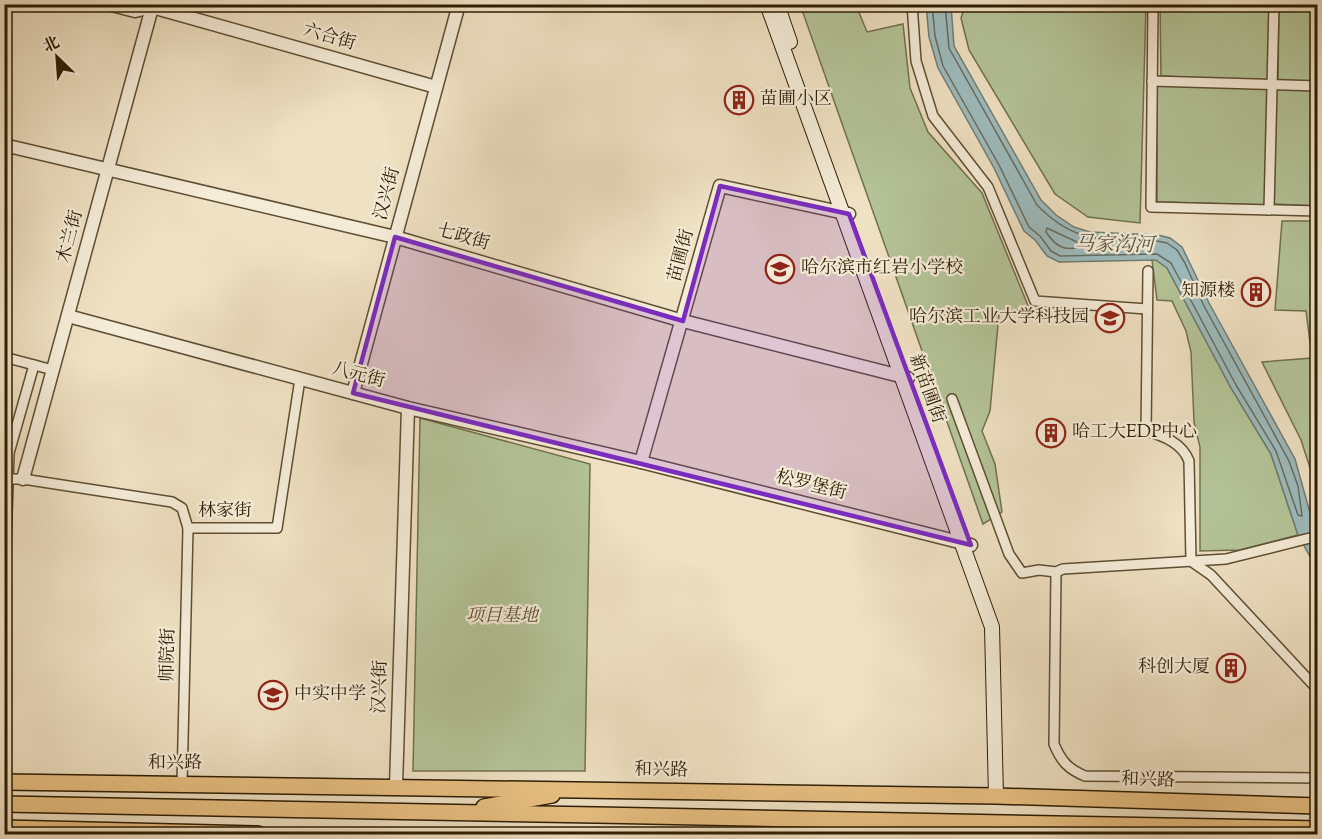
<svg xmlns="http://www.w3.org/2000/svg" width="1322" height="839" viewBox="0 0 1322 839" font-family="'Sorts Mill Goudy','Noto Serif SC',serif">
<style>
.green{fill:#b4c498;stroke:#71704e;stroke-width:1.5}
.water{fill:#9dbbbd;stroke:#717c73;stroke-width:1.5}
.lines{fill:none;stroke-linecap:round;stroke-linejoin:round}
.shore{stroke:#666c60;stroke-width:1.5}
.minor-casing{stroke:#5e4e33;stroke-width:12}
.tertiary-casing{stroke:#5e4e33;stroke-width:15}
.secondary-casing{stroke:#2e1d03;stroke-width:16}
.trunk-casing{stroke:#2e1d03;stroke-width:18}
.minor{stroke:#f5ecd8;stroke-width:9}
.tertiary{stroke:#f5ecd8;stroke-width:12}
.secondary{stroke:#f5ecd8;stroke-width:14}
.trunk{stroke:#e8c082;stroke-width:15}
.marked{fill:#7b2cbf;fill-opacity:0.2;stroke:#7b2cbf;stroke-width:4.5;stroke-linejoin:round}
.labels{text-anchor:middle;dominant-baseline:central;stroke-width:4.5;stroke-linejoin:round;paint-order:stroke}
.street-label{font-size:18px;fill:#2e1d03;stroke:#f5ecd8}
.poi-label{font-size:18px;fill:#2e1d03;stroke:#f5ecd8;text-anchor:start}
.park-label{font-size:18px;font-style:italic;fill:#564f30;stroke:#f5ecd8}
.water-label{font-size:20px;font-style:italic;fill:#555444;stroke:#f5ecd8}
</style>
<rect width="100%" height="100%" fill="#efe1c3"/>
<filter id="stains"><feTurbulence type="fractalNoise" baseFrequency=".00333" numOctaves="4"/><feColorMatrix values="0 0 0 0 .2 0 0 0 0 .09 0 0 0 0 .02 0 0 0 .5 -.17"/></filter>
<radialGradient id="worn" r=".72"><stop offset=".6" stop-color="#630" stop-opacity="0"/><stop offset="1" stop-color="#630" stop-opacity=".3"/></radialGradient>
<!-- green -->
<g class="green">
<polygon points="816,5 856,5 867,32 903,24 910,88 928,132 982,193 1029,308 999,314 990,411 982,431 995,464 1002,512 983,524 802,10"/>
<polygon points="965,5 1146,5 1140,223 1088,217 1055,194 969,50 961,18"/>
<polygon points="1160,5 1270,5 1268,81 1161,76"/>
<polygon points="1279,5 1317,5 1317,82 1278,81"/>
<polygon points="1157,85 1268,89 1265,205 1157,202"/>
<polygon points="1276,89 1317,91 1317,206 1273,204"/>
<polygon points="1282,221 1317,221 1317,489 1301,440 1262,362 1312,358 1306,311 1275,310"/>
<polygon points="1152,260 1156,260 1167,268 1231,388 1271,454 1298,535 1240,550 1200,551 1200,447 1194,422 1191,352 1186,331 1172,301 1157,300"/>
<polygon points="420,418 590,464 585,771 413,771"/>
</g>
<!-- water -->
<polygon class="water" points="926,5 951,5 954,46 1041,200 1056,215 1074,227 1090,232 1158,235 1170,238 1182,247 1209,303 1295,459 1317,538 1317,569 1298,535 1271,454 1231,388 1167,268 1156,260 1059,262 1047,256 1035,240 1024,231 994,168 938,68 929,37"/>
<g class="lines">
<!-- shore -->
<g class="shore">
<path d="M 932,4 L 935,36 L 943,66 L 999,165 L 1029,227 L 1040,236 L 1051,251 L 1060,256 L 1157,254 L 1171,263 L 1236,385 L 1276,451 L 1298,515 L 1302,516 L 1298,486 L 1289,461 L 1204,306 L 1185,263 L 1177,250 L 1167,243 L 1157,241 C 1104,238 1077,246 1037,205 L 949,48 L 945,4"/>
<path d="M 1047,228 L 1079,243 L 1080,247 C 1063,252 1055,245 1046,232 Z"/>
</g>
<!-- minor casing -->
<g class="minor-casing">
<g id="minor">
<polyline points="912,4 916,61 933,116 988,187 1035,301 1147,309"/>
<polyline points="1153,4 1151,207 1318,211"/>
<polyline points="1152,81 1318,86"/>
<polyline points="1269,210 1274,4"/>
<path d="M 1148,271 L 1146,431 C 1164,436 1182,443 1189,461 L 1191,561 L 1211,575 L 1318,690"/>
<polyline points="4,357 53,370"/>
<polyline points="952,399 1009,554 1022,573 1039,570 1056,572"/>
<polyline points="4,479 23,479 172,502 182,508 188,528 277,528 300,379"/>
<path d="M 1318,536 L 1226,559 L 1063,569 L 1056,572 L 1054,744 C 1061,761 1068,769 1085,776 L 1318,778"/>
<polyline points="4,610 9,453 34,365"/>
<polyline points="182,783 188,528"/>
</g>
</g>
<!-- tertiary casing -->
<g class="tertiary-casing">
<g id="tertiary">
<polyline points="108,4 135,11 152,7 436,87"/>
<polyline points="4,145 395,237 683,321 908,378"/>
<polyline points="68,316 408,408 641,462 971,545"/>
<polyline points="353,393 459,4"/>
<polyline points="641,462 720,186 849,214"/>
<polyline points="23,479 153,4"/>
<polyline points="396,786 408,408"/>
</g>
</g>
<!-- secondary casing -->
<g class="secondary-casing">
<g id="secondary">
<polyline points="767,4 992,627 996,796"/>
<polyline points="777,4 790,42"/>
</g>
</g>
<!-- trunk casing -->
<g class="trunk-casing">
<g id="trunk">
<polyline points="4,782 996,796 1318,806"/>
<path d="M 4,804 C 442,814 880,818 1318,829"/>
<polyline points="484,807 552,795"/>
<polyline points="4,828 258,834"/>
</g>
</g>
<!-- minor -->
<use href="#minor" class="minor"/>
<!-- tertiary -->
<use href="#tertiary" class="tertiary"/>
<!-- secondary -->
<use href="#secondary" class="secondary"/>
<!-- trunk -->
<use href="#trunk" class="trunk"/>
</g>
<!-- marked area -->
<path class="marked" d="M 720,186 L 849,214 L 971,545 L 353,393 L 395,237 L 683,321 Z"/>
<!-- icons -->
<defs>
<g id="building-ring" transform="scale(1.5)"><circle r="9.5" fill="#f5ecd8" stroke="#8f2418" stroke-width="1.5"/><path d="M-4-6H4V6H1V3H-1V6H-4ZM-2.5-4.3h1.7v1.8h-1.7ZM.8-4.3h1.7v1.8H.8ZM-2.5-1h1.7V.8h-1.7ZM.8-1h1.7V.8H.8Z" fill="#8f2418"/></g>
<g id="school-ring" transform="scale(1.5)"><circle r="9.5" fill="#f5ecd8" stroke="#8f2418" stroke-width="1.5"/><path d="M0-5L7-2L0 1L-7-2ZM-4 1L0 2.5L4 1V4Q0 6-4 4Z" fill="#8f2418"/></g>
</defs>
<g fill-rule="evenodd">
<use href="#building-ring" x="739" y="100"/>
<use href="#school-ring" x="780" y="269"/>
<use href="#building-ring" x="1256" y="292"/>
<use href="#school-ring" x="1110" y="318"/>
<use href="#building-ring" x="1051" y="433"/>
<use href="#building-ring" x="1231" y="668"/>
<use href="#school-ring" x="273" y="695"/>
</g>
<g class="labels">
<!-- street labels -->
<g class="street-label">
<text transform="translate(329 38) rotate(16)">六合街</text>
<text transform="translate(388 194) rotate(-75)">汉兴街</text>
<text transform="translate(71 237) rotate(-75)">木兰街</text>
<text transform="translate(463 238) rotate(16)">七政街</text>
<text transform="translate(682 256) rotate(-75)">苗圃街</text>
<text transform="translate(358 376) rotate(15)">八元街</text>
<text transform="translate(926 389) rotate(70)">新苗圃街</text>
<text transform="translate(811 486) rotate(14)">松罗堡街</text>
<text x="225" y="512">林家街</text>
<text transform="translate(169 655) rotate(-89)">师院街</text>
<text transform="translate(381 687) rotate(-88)">汉兴街</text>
<text x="175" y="764">和兴路</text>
<text transform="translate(661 771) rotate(1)">和兴路</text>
<text transform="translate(1148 781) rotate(2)">和兴路</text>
</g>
<!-- poi labels -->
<g class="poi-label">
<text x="760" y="100">苗圃小区</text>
<text x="801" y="269">哈尔滨市红岩小学校</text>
<text x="1235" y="292" text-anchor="end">知源楼</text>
<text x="1089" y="318" text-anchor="end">哈尔滨工业大学科技园</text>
<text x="1072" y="433">哈工大EDP中心</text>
<text x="1210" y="668" text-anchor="end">科创大厦</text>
<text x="294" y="695">中实中学</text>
</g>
<!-- park labels -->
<g class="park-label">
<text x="502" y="617">项目基地</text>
</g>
<!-- water labels -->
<g class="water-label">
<text transform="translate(1114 246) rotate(1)">马家沟河</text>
</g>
</g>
<!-- margin -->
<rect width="1322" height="839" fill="none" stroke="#efe1c3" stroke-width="24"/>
<rect x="6" y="6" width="1310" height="827" fill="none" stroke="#2e1d03" stroke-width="3"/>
<rect x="12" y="12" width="1298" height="815" fill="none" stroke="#2e1d03" stroke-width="1.5"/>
<!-- north arrow -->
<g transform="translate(57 57) rotate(335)" stroke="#f5ecd8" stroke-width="4.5" paint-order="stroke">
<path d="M0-4.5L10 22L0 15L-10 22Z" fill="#2e1d03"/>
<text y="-9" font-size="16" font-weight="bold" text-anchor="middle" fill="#2e1d03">北</text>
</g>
<rect width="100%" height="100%" filter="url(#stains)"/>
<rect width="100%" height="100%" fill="url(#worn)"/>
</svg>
